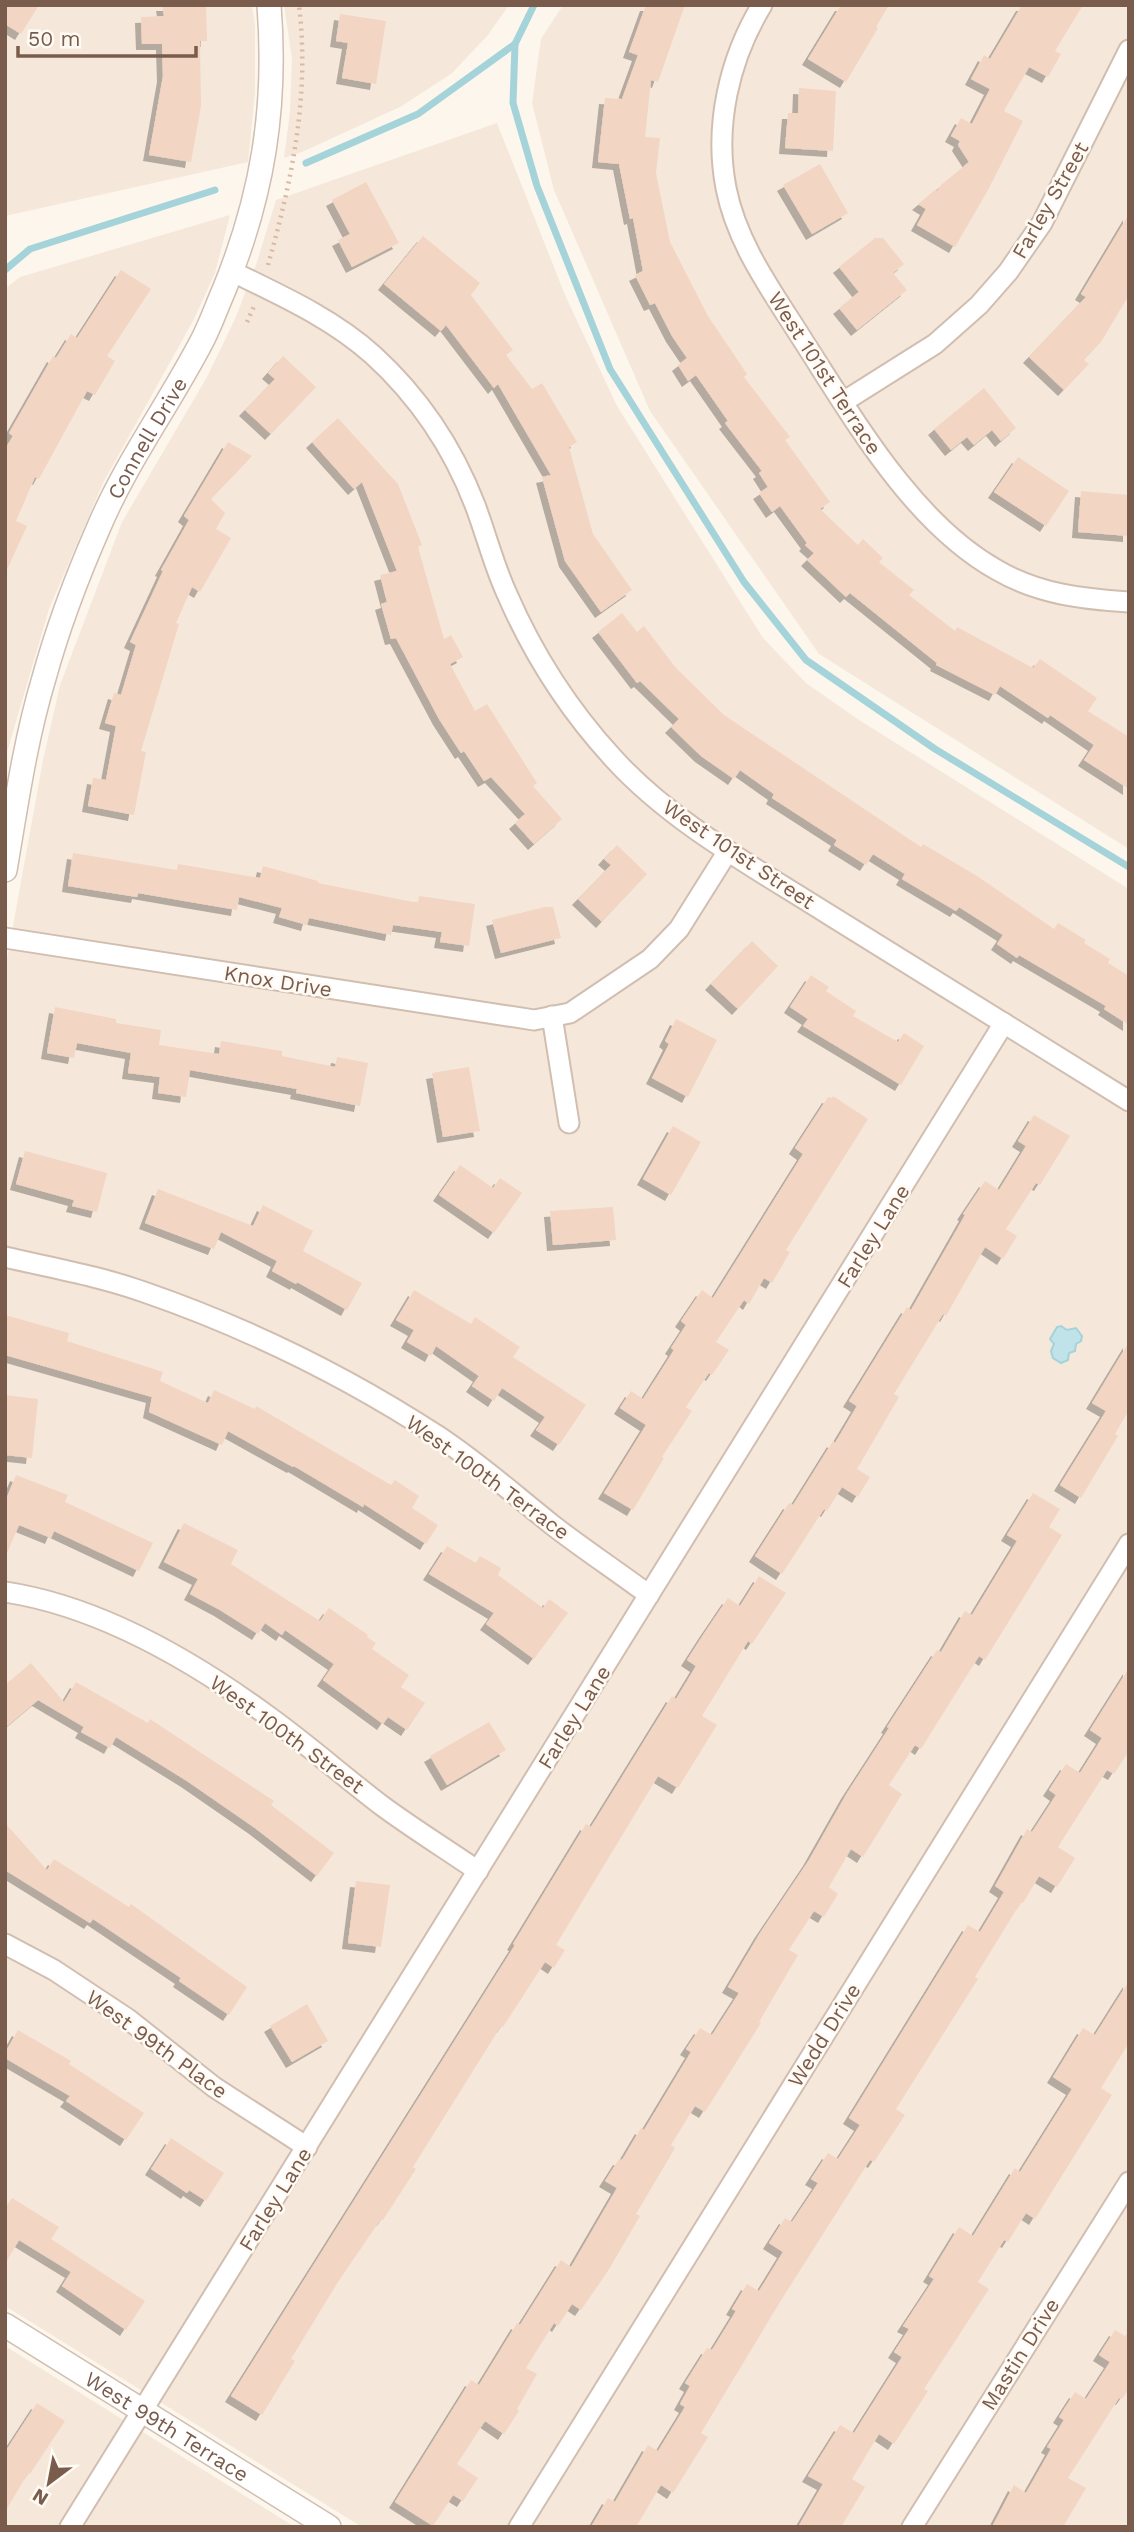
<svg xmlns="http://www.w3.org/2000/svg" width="1134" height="2532" viewBox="0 0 1134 2532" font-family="'Work Sans',sans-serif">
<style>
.residential{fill:#f5e8da}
.water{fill:#bfe3e8;stroke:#a5d3da;stroke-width:2}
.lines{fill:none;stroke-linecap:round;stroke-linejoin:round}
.stream{stroke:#a5d3da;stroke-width:7}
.building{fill:#f3d5c3;filter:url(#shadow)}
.minor-casing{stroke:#d1beb0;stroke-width:23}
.tertiary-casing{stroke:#d1beb0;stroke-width:26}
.path{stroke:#d9b8a5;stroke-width:4.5;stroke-dasharray:2 5;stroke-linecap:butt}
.minor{stroke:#fff;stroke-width:19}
.tertiary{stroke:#fff;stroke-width:23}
.labels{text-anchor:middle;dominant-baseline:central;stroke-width:5;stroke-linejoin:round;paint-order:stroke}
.street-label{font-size:21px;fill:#7a5c4d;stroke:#fffaf3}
</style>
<defs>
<filter id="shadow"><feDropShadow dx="-6" dy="6" stdDeviation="0" flood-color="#0004"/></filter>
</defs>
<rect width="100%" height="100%" fill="#fdf6ec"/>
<!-- residential -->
<g class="residential">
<polygon points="5,5 252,5 255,25 255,92 248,162 5,216"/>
<polygon points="284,5 509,5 488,35 451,74 400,107 302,152 284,158 290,112 292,59"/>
<polygon points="563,5 1129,5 1129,849 819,654 650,411 554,190 532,103 541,39"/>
<polygon points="497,123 565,295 617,406 763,638 806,683 859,720 1129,889 1129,2527 362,2527 5,2306 5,970 43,760 60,685 122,522 207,377 235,319 256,265 276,200"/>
<polygon points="230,215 215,273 194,319 103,483 49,609 5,759 5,289 20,277"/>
<polygon points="5,2346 295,2527 5,2527"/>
</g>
<!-- water -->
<polygon class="water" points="1061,1326 1067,1330 1076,1328 1082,1336 1081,1341 1076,1344 1075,1351 1069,1353 1068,1360 1061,1363 1053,1358 1051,1351 1054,1344 1050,1339 1057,1327"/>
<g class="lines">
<!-- stream -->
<g class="stream">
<polyline points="534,5 515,44 513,103 537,186 610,369 744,582 806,660 935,749 1129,867"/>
<polyline points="306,163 418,114 515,44"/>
<polyline points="5,270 30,249 215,190"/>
</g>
</g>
<!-- building -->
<g class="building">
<polygon points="5,5 39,5 21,34 5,24"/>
<polygon points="162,5 206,5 207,41 200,41 201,106 191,162 149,155 163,76 162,44 142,44 141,17 164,16"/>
<polygon points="646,5 685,5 658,82 651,80 645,137 660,138 656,173 670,242 708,316 747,374 744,377 790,437 785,440 830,502 820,509 858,545 863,539 883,558 879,562 914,590 909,595 955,631 957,627 1033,668 1040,659 1097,698 1088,711 1129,737 1129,789 1084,760 1094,745 1050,715 1048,718 1000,686 995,695 936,665 937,663 850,593 846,597 807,560 814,553 805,545 807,543 780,506 772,512 759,493 768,487 759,473 762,471 725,423 728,421 696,375 688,381 678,365 687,358 672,336 655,303 650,305 635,275 643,271 633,218 630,219 619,164 598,162 605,98 622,99 638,55 629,52"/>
<polygon points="841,5 889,5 876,27 878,28 846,82 808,59"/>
<polygon points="1022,5 1083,5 1055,51 1061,54 1048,77 1029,67 1004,111 1023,121 988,190 955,247 917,225 926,209 918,204 935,190 937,191 941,185 969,162 958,145 960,141 951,136 961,118 972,124 990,89 971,79 984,55 990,59"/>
<polygon points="340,14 386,21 376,84 342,78 348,43 336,41"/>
<polygon points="799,88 836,91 833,151 785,148 788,113 798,113"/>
<polygon points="820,164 848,213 812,234 783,185"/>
<polygon points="366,182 399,243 352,267 338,240 350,234 332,200"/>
<polygon points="1129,214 1129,295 1101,342 1084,360 1089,364 1064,390 1029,357 1086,297 1081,294"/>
<polygon points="423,236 480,283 471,295 513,350 506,355 532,389 542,383 577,442 569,447 593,534 632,590 601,612 565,561 542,477 551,475 498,384 494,388 446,325 441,331 384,284"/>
<polygon points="875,238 883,238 904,264 893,273 907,290 857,330 839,308 859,292 839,267"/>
<polygon points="121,270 151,289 107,356 115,361 95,395 87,391 39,479 35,477 16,521 27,526 5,574 5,449 13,436 9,433 53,356 56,358 71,334 77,338"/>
<polygon points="283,356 316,387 271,434 245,410 275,379 268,373"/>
<polygon points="984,388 1016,428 1001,441 992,430 974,445 967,437 951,450 934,429"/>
<polygon points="338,418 398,484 422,545 418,547 444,639 451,635 463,657 450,664 475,711 487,704 537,783 533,786 562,819 534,844 515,823 525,814 491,777 484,781 464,751 461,753 439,719 396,638 391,639 381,604 387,602 380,575 397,571 362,482 354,489 312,442"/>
<polygon points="228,442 252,456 211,499 225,513 216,529 231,538 200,592 192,587 176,623 179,624 141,751 146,752 134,815 88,806 93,778 106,780 116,726 105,723 114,693 121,695 136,645 130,642 163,571 161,570 189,520 184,516"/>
<polygon points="1018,457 1069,491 1046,526 994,492"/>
<polygon points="1081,491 1129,495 1129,536 1078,532"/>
<polygon points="622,613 637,632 644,626 676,668 724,715 921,847 923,844 977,876 1054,929 1058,923 1086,940 1084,943 1110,959 1108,963 1129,976 1129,1025 1104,1009 1106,1006 1019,955 1017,958 997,944 1003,935 959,907 956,911 902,879 905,874 873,854 866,865 834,845 837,840 772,798 774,794 740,770 734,779 701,756 671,727 679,719 640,681 637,683 598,632"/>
<polygon points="617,845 647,874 602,922 578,899 611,865 604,859"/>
<polygon points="73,853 177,870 178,864 260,878 263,866 318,881 318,883 418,903 419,896 475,904 469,946 440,942 442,932 393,925 391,935 309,918 307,925 279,917 282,908 239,897 237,910 138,893 137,897 68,886"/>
<polygon points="545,907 553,907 561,938 501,953 492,920"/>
<polygon points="752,941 778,966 738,1009 711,984"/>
<polygon points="811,975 829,987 826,991 856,1011 853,1016 898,1042 904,1033 924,1046 901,1085 803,1026 808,1019 790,1007"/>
<polygon points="55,1007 116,1019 116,1023 161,1030 159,1045 219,1054 221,1041 282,1051 282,1056 335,1067 337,1057 368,1063 360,1106 296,1093 297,1089 190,1070 186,1097 158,1093 160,1077 128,1073 131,1053 77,1043 74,1058 47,1053"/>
<polygon points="676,1019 717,1040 688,1097 652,1078 669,1044 665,1041"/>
<polygon points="469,1067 480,1131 443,1137 432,1073"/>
<polygon points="833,1096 868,1119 786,1250 790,1252 772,1283 764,1278 749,1304 744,1300 716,1342 729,1350 712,1375 709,1373 686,1407 692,1411 662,1457 664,1458 633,1510 604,1493 646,1425 620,1408 631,1391 643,1399 674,1350 671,1348 686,1325 681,1321 702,1290 713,1298 803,1154 795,1148 828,1097 832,1098"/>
<polygon points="1034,1115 1070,1136 1040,1185 1036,1183 1006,1229 1017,1236 1003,1259 985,1247 946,1316 943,1314 894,1394 899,1397 857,1469 870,1477 858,1497 842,1487 827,1511 824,1509 782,1574 755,1556 789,1503 793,1505 833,1441 835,1443 857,1406 849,1401 907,1307 911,1310 965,1215 963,1214 985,1181 999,1190 1026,1146 1018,1141"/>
<polygon points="673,1126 701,1142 671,1195 643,1179"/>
<polygon points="25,1151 107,1173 97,1212 72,1206 74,1200 16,1184"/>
<polygon points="460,1165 493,1188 500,1178 522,1193 494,1233 439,1195"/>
<polygon points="158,1189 253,1226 263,1205 313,1231 303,1251 362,1283 347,1310 297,1282 296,1284 272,1271 277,1261 221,1232 214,1249 145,1223"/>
<polygon points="613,1207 616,1240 553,1245 550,1211"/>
<polygon points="414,1290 471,1324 475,1317 520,1347 513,1357 586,1405 559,1445 536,1430 545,1417 502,1388 494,1401 472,1386 479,1376 436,1346 431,1356 407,1342 414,1330 396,1320"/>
<polygon points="5,1315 69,1333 67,1341 163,1372 160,1381 208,1403 214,1390 255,1409 256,1406 391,1485 395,1480 419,1496 412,1508 438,1525 426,1544 364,1504 363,1507 294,1466 293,1467 228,1431 222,1445 149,1412 152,1397 5,1355"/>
<polygon points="1129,1342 1129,1410 1115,1434 1118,1436 1081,1498 1060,1485 1106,1411 1092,1403"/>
<polygon points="5,1395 38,1399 32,1458 5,1455"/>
<polygon points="16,1475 68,1495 65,1502 153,1543 139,1571 54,1531 51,1538 19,1525 5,1558 5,1502"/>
<polygon points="1033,1493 1060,1509 1049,1527 1062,1535 985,1660 979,1656 921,1749 915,1745 889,1785 902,1794 863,1857 851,1849 829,1887 838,1894 824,1917 814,1911 789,1950 798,1955 759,2022 761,2023 705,2112 695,2106 671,2145 675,2148 636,2214 640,2216 608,2271 581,2310 572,2304 558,2326 554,2323 526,2368 537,2374 517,2409 519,2411 504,2434 485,2421 457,2464 478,2478 463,2501 453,2495 433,2526 395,2502 471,2380 479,2385 517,2323 520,2325 561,2260 571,2267 617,2188 605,2181 619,2159 622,2160 641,2128 644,2130 691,2052 686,2049 700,2028 712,2035 739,1993 728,1987 760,1933 809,1860 847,1793 889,1728 887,1727 937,1650 941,1652 965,1611 972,1615 1017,1541 1007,1535"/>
<polygon points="184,1523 238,1550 231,1564 320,1621 329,1608 368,1635 367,1637 376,1643 372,1649 409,1675 401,1687 425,1703 407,1730 388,1717 383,1724 323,1680 334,1664 285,1630 282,1635 265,1623 258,1634 220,1610 190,1594 198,1579 164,1562"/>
<polygon points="447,1546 476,1563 480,1556 501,1568 498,1575 543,1608 549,1599 568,1613 534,1659 486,1624 494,1613 429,1574"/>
<polygon points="759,1576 786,1593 752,1644 748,1641 702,1716 717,1725 678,1788 658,1776 556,1945 565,1950 554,1968 545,1962 503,2027 501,2026 413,2167 416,2169 383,2220 381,2219 338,2282 291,2359 295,2361 262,2415 231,2396 515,1945 513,1944 586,1824 591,1827 672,1696 676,1699 696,1666 687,1660 705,1632 728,1598 740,1606"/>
<polygon points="31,1663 64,1702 76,1682 148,1723 150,1719 274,1801 271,1805 334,1853 317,1876 255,1828 187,1781 116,1737 110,1748 81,1732 84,1727 38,1700 5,1728 5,1685"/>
<polygon points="1129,1668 1129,1751 1114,1774 1107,1770 1058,1847 1075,1858 1057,1887 1039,1876 1023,1903 1021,1902 975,1977 978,1979 896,2109 905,2115 874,2162 870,2160 780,2302 701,2433 708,2437 673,2493 661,2485 636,2527 591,2527 608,2498 615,2502 648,2445 658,2451 685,2407 680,2404 690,2386 685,2383 707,2348 712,2350 736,2311 732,2309 747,2284 759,2291 783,2252 769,2243 785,2218 792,2222 818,2183 811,2179 828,2153 838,2159 860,2125 849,2118 968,1925 980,1932 1004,1892 995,1886 1027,1829 1032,1832 1056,1795 1049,1790 1066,1764 1080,1773 1102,1738 1090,1730"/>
<polygon points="489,1722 506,1750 447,1785 430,1756"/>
<polygon points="5,1823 47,1870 54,1859 129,1907 131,1904 247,1987 229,2015 179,1981 181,1978 93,1919 90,1923 5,1870"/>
<polygon points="356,1881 390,1885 381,1947 348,1943"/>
<polygon points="1129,1981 1129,2043 1101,2088 1112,2095 1091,2129 1035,2219 1026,2213 1008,2242 1004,2240 978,2282 989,2289 924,2389 928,2391 894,2444 879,2434 852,2479 865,2487 841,2527 798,2527 823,2484 808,2476 840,2425 854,2433 902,2357 894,2352 909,2329 903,2326 934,2279 929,2276 959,2227 973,2236 1015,2168 1020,2172 1072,2089 1053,2077 1083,2028 1095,2035"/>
<polygon points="307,2004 328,2041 292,2062 270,2026"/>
<polygon points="18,2030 71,2061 69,2064 144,2113 126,2140 66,2101 70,2096 5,2058 5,2053"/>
<polygon points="171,2138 224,2173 206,2201 189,2190 187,2193 151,2169"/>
<polygon points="12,2198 59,2227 51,2239 145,2301 126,2330 62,2286 71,2272 19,2240 5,2264 5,2209"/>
<polygon points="1115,2330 1125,2336 1129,2331 1129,2389 1122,2399 1119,2398 1068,2478 1086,2488 1063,2527 992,2527 1014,2485 1026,2493 1051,2449 1047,2447 1064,2420 1059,2417 1075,2392 1086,2399 1110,2362 1099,2355"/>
<polygon points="37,2403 65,2421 30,2474 28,2473 5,2512 5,2452"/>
</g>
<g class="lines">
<!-- minor casing -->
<g class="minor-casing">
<g id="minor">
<path d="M 762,5 C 729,59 714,126 726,188 C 737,245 774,294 804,342 C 855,421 913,523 997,570 C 1038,594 1082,599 1129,602"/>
<path d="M 231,271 C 280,295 332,318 373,355 C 418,396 453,448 475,505 C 486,534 494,566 507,594 C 533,654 569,710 613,758 C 672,823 754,867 828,914 C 928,976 1028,1039 1129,1101"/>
<polyline points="843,402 935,344 979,305 1008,272 1042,223 1129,50"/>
<polyline points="5,938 534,1020 570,1013 650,959 679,929 728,851"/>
<polyline points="552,1016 569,1123"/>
<path d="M 5,1257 C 52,1268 99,1276 144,1292 C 248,1328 346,1376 438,1436 C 479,1463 516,1496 555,1527 C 585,1550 618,1572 649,1595"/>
<path d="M 5,1592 C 98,1606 193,1661 268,1716 C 307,1744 343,1776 381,1805 C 412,1828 446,1849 478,1871"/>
<polyline points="5,1944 54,1970 128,2019 214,2087 307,2147"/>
<polyline points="70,2527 1004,1023"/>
<polyline points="519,2527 1129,1544"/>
<polyline points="912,2527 1129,2182"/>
</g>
</g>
<!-- tertiary casing -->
<g class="tertiary-casing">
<g id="tertiary">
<path id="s1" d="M 5,870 C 16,806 25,741 44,678 C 58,627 77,577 98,529 C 126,462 170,403 203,339 C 211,323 217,306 224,290 C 263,195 277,107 269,5"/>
<path id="s2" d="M 5,2325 L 329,2527"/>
</g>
</g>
<!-- path -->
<g class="path">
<path d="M 268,265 C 292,180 310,95 299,5"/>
<polyline points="247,322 255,304"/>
</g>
<!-- minor -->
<use href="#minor" class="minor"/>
<!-- tertiary -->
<use href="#tertiary" class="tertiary"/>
</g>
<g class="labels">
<!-- street labels -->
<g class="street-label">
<text transform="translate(1050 200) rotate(-60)">Farley Street</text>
<text transform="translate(825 373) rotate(57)">West 101st Terrace</text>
<text stroke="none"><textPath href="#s1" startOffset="458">Connell Drive</textPath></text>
<text transform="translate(739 854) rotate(34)">West 101st Street</text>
<text transform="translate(278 981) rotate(9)">Knox Drive</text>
<text transform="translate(873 1236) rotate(-58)">Farley Lane</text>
<text transform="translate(488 1477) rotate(36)">West 100th Terrace</text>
<text transform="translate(574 1717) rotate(-58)">Farley Lane</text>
<text transform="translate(287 1734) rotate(36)">West 100th Street</text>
<text transform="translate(824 2035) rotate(-58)">Wedd Drive</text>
<text transform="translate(157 2044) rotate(36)">West 99th Place</text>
<text transform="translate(275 2199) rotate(-58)">Farley Lane</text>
<text transform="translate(1020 2354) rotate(-58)">Mastin Drive</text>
<text stroke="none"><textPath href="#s2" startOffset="191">West 99th Terrace</textPath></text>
</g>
</g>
<!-- border -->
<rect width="1134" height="2532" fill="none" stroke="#7a5c4d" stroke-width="14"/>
<!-- north arrow -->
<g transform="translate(49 2483) rotate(212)" stroke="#fffaf3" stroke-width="5" paint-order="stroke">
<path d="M0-5L12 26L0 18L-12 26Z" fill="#7a5c4d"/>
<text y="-10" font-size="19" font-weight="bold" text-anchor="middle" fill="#7a5c4d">N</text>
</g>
<!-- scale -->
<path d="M18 46v10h178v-10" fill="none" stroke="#7a5c4d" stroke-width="3.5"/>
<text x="28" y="46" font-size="21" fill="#7a5c4d" stroke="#fffaf3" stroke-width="5" paint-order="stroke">50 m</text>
</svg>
